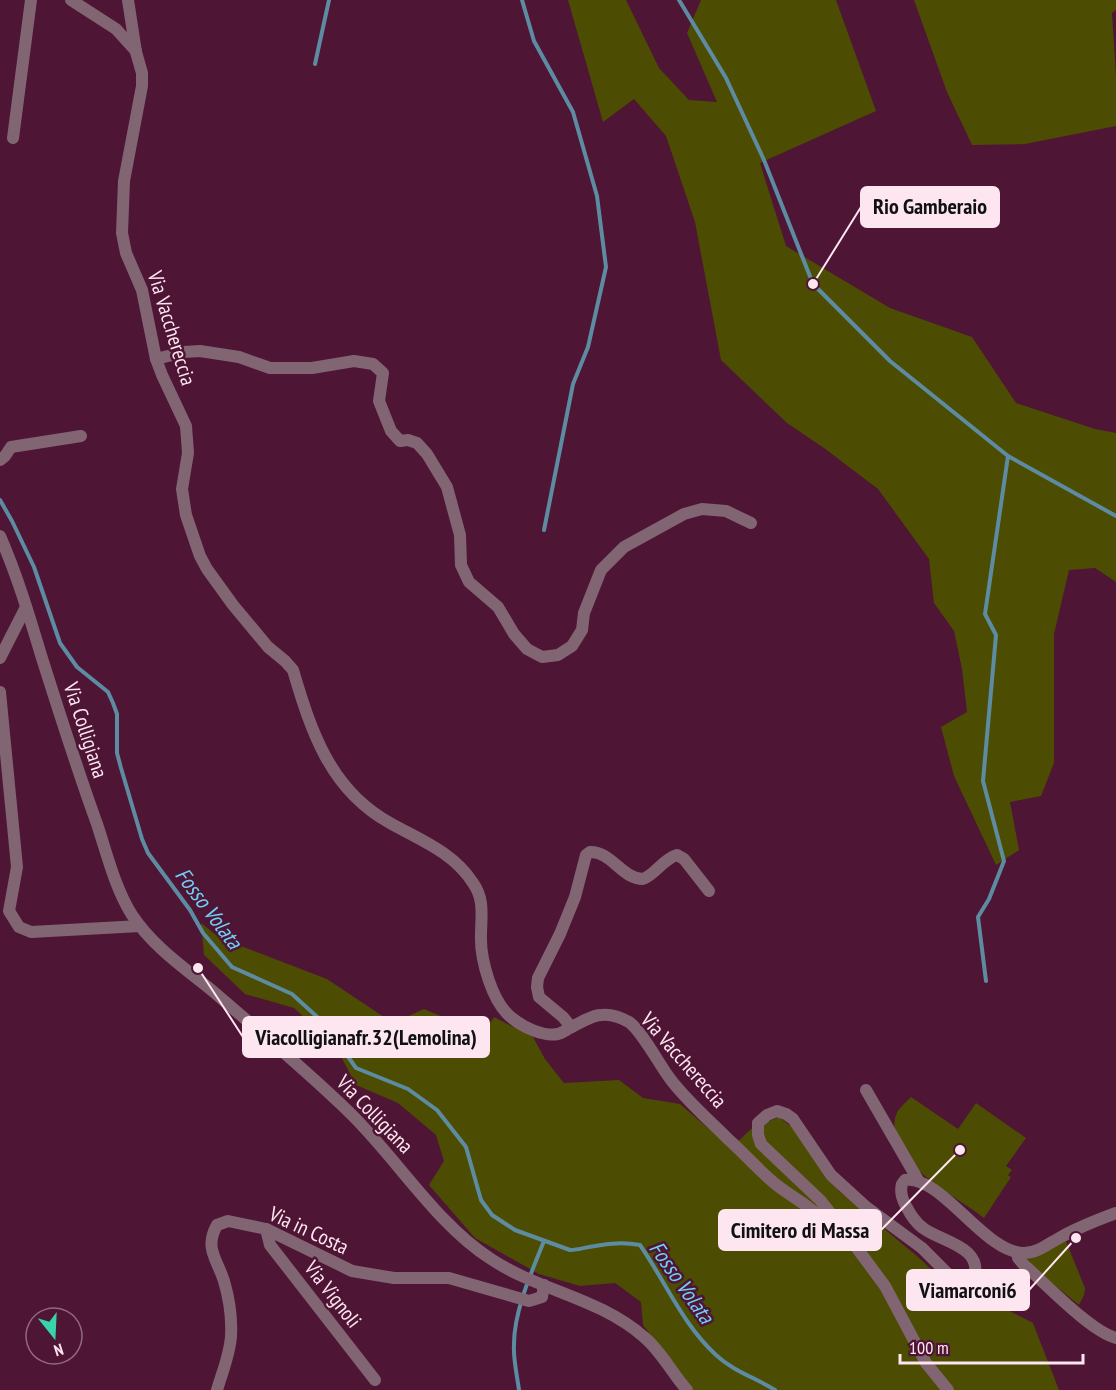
<svg xmlns="http://www.w3.org/2000/svg" width="1116" height="1390" viewBox="0 0 1116 1390" font-family="'PT Sans Narrow',sans-serif">
<style>
.green{fill:#4d4c03}
.lines{fill:none;stroke-linecap:round;stroke-linejoin:round}
.stream{stroke:#5d8ca2;stroke-width:4}
.minor{stroke:#826572;stroke-width:12}
.labels{text-anchor:middle;dominant-baseline:central;stroke-width:5;stroke-linejoin:round;paint-order:stroke}
.street-label{font-size:21px;fill:#fde6f0;stroke:#4e1535}
.water-label{font-size:22px;font-style:italic;fill:#70cff9;stroke:#4e1535}
.leader{fill:none;stroke:#fde6f0;stroke-width:2}
.callout-dot{fill:#fde6f0;stroke:#4e1535;stroke-width:2}
.callout{fill:#fde6f0;stroke:#fde6f0;stroke-width:2}
.callout-label{font-size:22px;text-anchor:middle;font-weight:bold;fill:#111}
</style>
<rect width="100%" height="100%" fill="#4e1535"/>
<!-- green -->
<g class="green">
<polygon points="568,0 626,0 659,68 689,100 717,102 687,33 701,0 836,0 876,111 760,163 786,246 890,308 972,337 1016,403 1095,429 1116,433 1116,582 1095,568 1069,570 1054,634 1054,763 1041,796 1010,802 1019,850 996,865 954,776 941,727 967,712 962,669 954,631 934,603 929,559 878,489 824,448 787,423 721,360 695,222 666,136 634,99 603,122"/>
<polygon points="914,0 1116,0 1116,10 1112,13 1116,76 1116,126 1025,144 972,145 947,92"/>
<polygon points="201,923 220,938 327,979 393,1023 424,1009 483,1034 494,1017 533,1037 545,1059 564,1083 619,1080 643,1098 680,1104 731,1148 751,1129 779,1117 793,1128 839,1191 918,1257 947,1284 980,1291 994,1303 1033,1323 1059,1390 693,1390 643,1325 641,1302 615,1283 580,1286 539,1274 475,1238 429,1185 444,1161 436,1135 398,1103 356,1085 336,1047 294,1008 245,994 204,955"/>
<path d="M 911,1097 L 958,1129 L 976,1103 L 1026,1138 L 1006,1166 L 1012,1170 L 1008,1175 L 1011,1177 L 984,1218 C 955,1195 882,1161 896,1115 C 898,1109 906,1102 911,1097 Z"/>
<polygon points="1065,1239 1085,1288 1084,1295 1079,1305 1023,1260"/>
</g>
<g class="lines">
<!-- stream -->
<g class="stream">
<polyline points="522,0 534,41 573,112 597,196 606,267 588,347 573,384 544,530"/>
<polyline points="679,0 726,78 764,160 813,284 890,361 1008,456 1116,516"/>
<polyline points="315,64 329,0"/>
<path d="M 0,500 L 12,521 L 34,567 L 60,643 L 77,667 L 108,692 L 113,703 L 117,714 L 117,753 L 121,768 L 142,839 L 148,853 L 190,910 L 203,933 L 232,967 L 292,994 L 325,1024 L 356,1068 L 408,1089 L 437,1110 L 466,1147 L 481,1200 L 492,1215 L 515,1230 L 570,1250 C 579,1250 586,1247 595,1246 C 610,1243 624,1242 640,1245 C 665,1281 683,1325 716,1355 C 733,1371 756,1378 775,1390"/>
<polyline points="986,981 978,917 989,899 1004,861 983,781 996,635 985,614 1008,456"/>
<path d="M 519,1390 C 517,1375 513,1359 514,1344 C 514,1311 532,1271 544,1241"/>
</g>
<!-- minor -->
<g class="minor">
<polyline points="71,0 116,29 136,51"/>
<path d="M 128,0 L 136,52 L 142,73 L 142,86 L 124,181 L 122,233 L 126,253 L 142,290 L 156,359 L 162,375 L 186,426 L 188,453 L 182,489 L 186,515 L 200,556 L 207,569 L 233,605 L 268,647 L 285,661 L 293,670 C 311,731 330,790 390,823 C 420,840 453,852 473,883 C 485,900 481,916 481,935 C 480,959 492,1003 512,1018 C 523,1027 543,1037 558,1034 C 562,1033 566,1030 570,1028 C 591,1016 605,1008 629,1022 C 642,1031 660,1066 671,1080 C 688,1102 709,1120 728,1139 C 745,1154 760,1172 778,1186 C 786,1192 795,1198 804,1204 C 816,1213 827,1223 842,1228"/>
<polyline points="13,138 31,0"/>
<polyline points="156,359 184,352 200,351 239,357 270,368 312,368 354,361 373,364 383,373 379,401 391,431 400,441 408,440 417,443 427,454 447,487 460,535 461,565 469,582 498,607 514,634 527,649 542,657 558,655 572,646 582,630 584,613 601,570 624,547 684,514 702,509 726,511 751,523"/>
<polyline points="0,460 5,456 11,447 81,436"/>
<path d="M 0,536 C 17,575 29,615 41,655 C 59,712 77,769 97,824 C 107,854 115,888 132,915 C 153,947 186,969 215,993 C 260,1032 306,1070 348,1111 C 396,1157 436,1224 491,1259 C 539,1291 598,1297 644,1337 C 661,1351 672,1373 687,1390"/>
<polyline points="0,658 26,607"/>
<polyline points="0,692 17,867 9,911 19,927 31,932 140,926"/>
<path d="M 571,1027 L 563,1017 L 539,997 L 537,987 L 538,978 L 560,934 L 575,897 L 586,855 L 590,852 C 611,851 622,879 643,879 C 656,874 663,859 677,855 L 684,859 L 709,891"/>
<polyline points="866,1090 918,1180"/>
<polyline points="266,1229 270,1245 375,1380"/>
<path d="M 1018,1253 L 1018,1258 L 1023,1264 C 1045,1283 1090,1331 1116,1338"/>
<path d="M 217,1390 C 222,1373 230,1354 231,1336 C 232,1318 229,1298 224,1281 C 217,1259 204,1248 217,1225 L 228,1221 L 266,1229 L 352,1271 L 394,1278 L 449,1278 L 529,1301 L 542,1297 L 544,1285"/>
<path d="M 948,1390 L 926,1363 L 885,1286 L 842,1228 L 820,1200 L 761,1144 L 758,1135 L 758,1123 L 767,1115 L 777,1111 L 786,1114 L 793,1119 L 831,1175 L 865,1206 L 922,1248 L 954,1280 L 964,1283 L 974,1279 C 984,1246 941,1242 923,1228 C 916,1223 910,1214 906,1206 C 902,1199 900,1191 902,1184 L 905,1180 C 942,1175 984,1253 1024,1253 C 1038,1253 1049,1243 1061,1237 C 1079,1227 1097,1220 1116,1213"/>
</g>
</g>
<g class="labels">
<!-- street labels -->
<g class="street-label">
<text transform="translate(172 328) rotate(73)">Via Vacchereccia</text>
<text transform="translate(86 730) rotate(72)">Via Colligiana</text>
<text transform="translate(684 1060) rotate(49)">Via Vacchereccia</text>
<text transform="translate(375 1114) rotate(46)">Via Colligiana</text>
<text transform="translate(309 1230) rotate(25)">Via in Costa</text>
<text transform="translate(333 1294) rotate(52)">Via Vignoli</text>
</g>
<!-- water labels -->
<g class="water-label">
<text transform="translate(209 908) rotate(53)">Fosso Volata</text>
<text transform="translate(682 1282) rotate(55)">Fosso Volata</text>
</g>
</g>
<!-- callouts -->
<path class="leader" d="M813 284L861 207M198 968L243 1037M960 1150L881 1230M1076 1238L1029 1290"/>
<g class="callout-dot">
<circle cx="813" cy="284" r="6"/>
<circle cx="198" cy="968" r="6"/>
<circle cx="960" cy="1150" r="6"/>
<circle cx="1076" cy="1238" r="6"/>
</g>
<g class="callout">
<rect x="861" y="187" width="138" height="40" rx="6"/>
<rect x="243" y="1017" width="246" height="40" rx="6"/>
<rect x="719" y="1210" width="162" height="40" rx="6"/>
<rect x="907" y="1270" width="122" height="40" rx="6"/>
</g>
<g class="callout-label">
<text x="930" y="214">Rio Gamberaio</text>
<text x="366" y="1045">Viacolligianafr.32(Lemolina)</text>
<text x="800" y="1238">Cimitero di Massa</text>
<text x="968" y="1298">Viamarconi6</text>
</g>
<!-- north arrow -->
<g transform="translate(54 1336) rotate(162)"><circle r="28" fill="#4e1535" stroke="#946980" stroke-width="1.5"/>
<path d="M0-4.5L10 22L0 15L-10 22Z" fill="#36d4a7"/>
<text y="-9" font-size="16" font-weight="bold" text-anchor="middle" fill="#fde6f0">N</text>
</g>
<!-- scale -->
<path d="M900 1354v9h183v-9" fill="none" stroke="#fde6f0" stroke-width="3"/>
<text x="909" y="1354" font-size="18" fill="#fde6f0" stroke="#4e1535" stroke-width="4.5" paint-order="stroke">100 m</text>
</svg>
